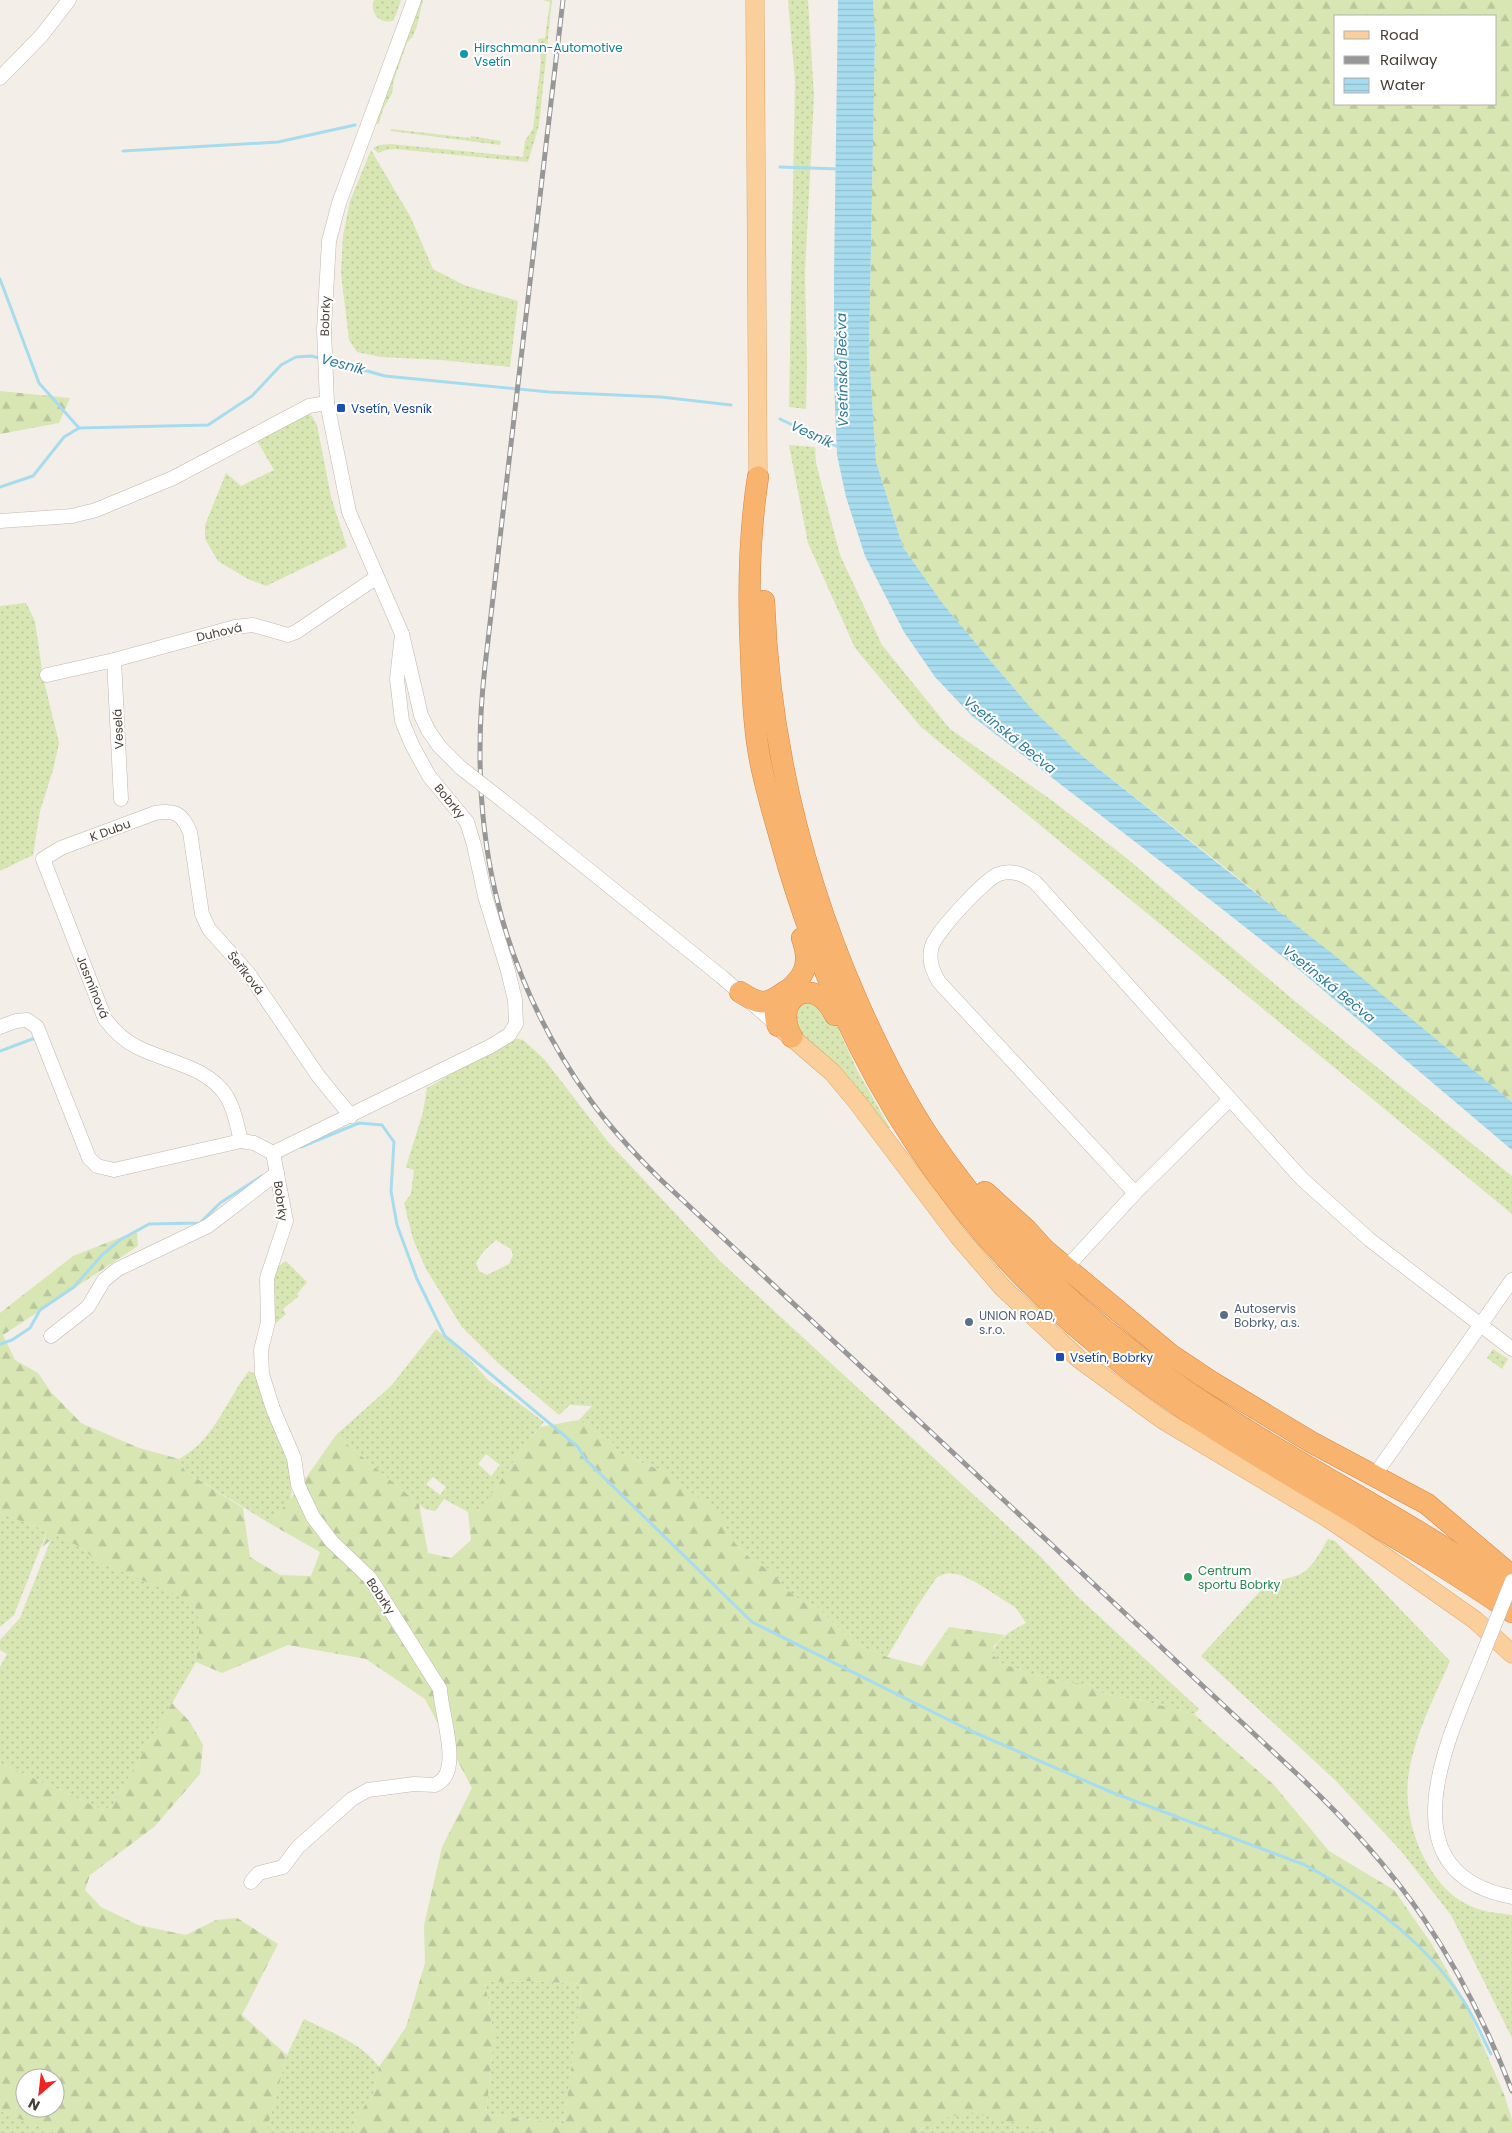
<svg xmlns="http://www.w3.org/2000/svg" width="1512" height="2133" viewBox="0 0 1512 2133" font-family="Poppins,sans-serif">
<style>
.grass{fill:url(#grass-dots);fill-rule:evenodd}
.forest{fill:url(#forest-firs);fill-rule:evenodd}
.water{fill:url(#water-rules)}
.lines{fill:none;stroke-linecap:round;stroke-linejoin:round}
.stream{stroke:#a7dcee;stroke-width:3}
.minor-casing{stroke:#c2b7ae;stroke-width:15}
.major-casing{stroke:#dfa96b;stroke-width:19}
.highway-casing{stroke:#d7863f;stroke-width:22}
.minor{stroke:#fff;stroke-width:14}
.major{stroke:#facf9b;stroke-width:18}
.highway{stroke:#f8b46f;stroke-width:21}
.rail-casing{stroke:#979797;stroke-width:5}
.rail{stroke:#fff;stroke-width:3;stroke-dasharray:9;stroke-linecap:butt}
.minor-bridge-casing{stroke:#c2b7ae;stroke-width:15;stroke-linecap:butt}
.minor-bridge{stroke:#fff;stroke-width:14}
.culture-dot{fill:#0f9aa8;stroke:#fff;stroke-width:2}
.transit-dot{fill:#1a4fb4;stroke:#fff;stroke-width:2}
.service-dot{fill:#5c6f8a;stroke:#fff;stroke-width:2}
.leisure-dot{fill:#2e9e5b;stroke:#fff;stroke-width:2}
.labels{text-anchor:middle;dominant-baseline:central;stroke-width:4;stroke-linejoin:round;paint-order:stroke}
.culture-label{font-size:12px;fill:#0d838f;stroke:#fff;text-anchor:start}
.street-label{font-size:12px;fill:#473e37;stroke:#fff}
.transit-label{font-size:12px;fill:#164399;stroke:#fff;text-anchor:start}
.service-label{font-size:12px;fill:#4e5e75;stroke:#fff;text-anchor:start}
.leisure-label{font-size:12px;fill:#27864d;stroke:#fff;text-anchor:start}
.water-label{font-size:14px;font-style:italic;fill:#2f7c97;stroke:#fff}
</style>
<defs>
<pattern id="grass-dots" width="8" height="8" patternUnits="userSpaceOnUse" patternTransform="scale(1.25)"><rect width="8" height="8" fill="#d7e6b3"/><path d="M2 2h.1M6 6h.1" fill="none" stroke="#bac69b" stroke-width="1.8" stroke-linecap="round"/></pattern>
<pattern id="forest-firs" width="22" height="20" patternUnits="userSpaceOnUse" patternTransform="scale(1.25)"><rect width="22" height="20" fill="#d7e6b3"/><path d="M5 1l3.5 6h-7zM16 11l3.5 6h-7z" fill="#bac69b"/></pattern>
<pattern id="water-rules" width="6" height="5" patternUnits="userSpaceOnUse" patternTransform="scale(1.25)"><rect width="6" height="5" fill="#a7dcee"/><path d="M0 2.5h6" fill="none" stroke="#91becd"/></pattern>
</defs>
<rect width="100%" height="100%" fill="#f3eee8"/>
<!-- grass -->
<g class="grass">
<path d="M 374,0 L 401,0 L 394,20 C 381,26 369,13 374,0 Z"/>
<path d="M 419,0 L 423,0 L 417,26 L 413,36 L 407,43 L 393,83 C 394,93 389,99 384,107 C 382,112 380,119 379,124 L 373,123 Z"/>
<polygon points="543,0 552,0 539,125 528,162 396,149 386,150 378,153 373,148 379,145 391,144 523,157 525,141 533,129 541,61 538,39 545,38 550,2"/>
<polygon points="788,0 808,0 814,96 805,272 807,364 806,409 789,407 795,81"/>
<polygon points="391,129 470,138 471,136 501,141 500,145 391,131"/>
<polygon points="371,150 410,216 433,269 464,285 518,301 510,367 441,360 381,357 357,352 349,340 341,273 343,236 350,201"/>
<polygon points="308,414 312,416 317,425 331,497 347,547 266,586 248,579 218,561 205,539 205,525 226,473 241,486 274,470 256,439"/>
<polygon points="789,445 815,447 816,463 840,555 882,645 950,729 1050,799 1124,856 1296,1002 1512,1176 1512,1214 921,727 855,648 808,543"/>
<polygon points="26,603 35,621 43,677 59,743 53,770 40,811 33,855 0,871 0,606"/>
<polygon points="802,999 831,1013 857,1070 890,1128 886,1129 795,1031 789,1016"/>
<path d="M 513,1038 L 523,1040 L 544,1059 L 609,1143 L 720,1261 L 1040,1556 L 1076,1595 L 1199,1709 L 1194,1714 L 1139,1700 L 1107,1695 L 1087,1684 L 1062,1682 L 1028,1673 L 1001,1663 L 992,1654 C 997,1637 1012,1631 1026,1623 L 1016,1608 L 977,1583 L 961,1575 L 948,1573 L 937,1577 L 916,1608 L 887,1657 L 855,1644 L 817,1607 L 801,1601 L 786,1589 L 773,1572 L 752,1560 L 735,1543 L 717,1513 L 665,1472 L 618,1453 L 612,1442 L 579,1420 L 592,1406 L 570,1405 L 559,1415 L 498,1363 L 462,1327 L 426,1269 L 413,1239 L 404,1203 L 411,1194 L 414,1170 L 406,1167 L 423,1112 L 427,1088 ZM 496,1240 L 511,1249 L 513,1255 L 509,1264 L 487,1275 L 479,1271 L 476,1263 L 483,1252 Z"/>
<polygon points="286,1261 307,1282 297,1294 299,1296 283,1309 286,1314 273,1326 273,1270"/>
<path d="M 436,1329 L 470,1360 L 488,1380 L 544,1422 L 526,1443 L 481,1510 L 468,1512 L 444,1499 L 435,1511 L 425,1509 L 336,1435 L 391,1386 ZM 486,1454 L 500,1465 L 491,1476 L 478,1464 ZM 433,1477 L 446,1487 L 440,1495 L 426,1484 Z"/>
<polygon points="1493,1349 1508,1359 1502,1369 1487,1358"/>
<path d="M 249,1371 L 255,1374 L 261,1394 L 281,1438 L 292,1475 L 291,1499 L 269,1523 L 185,1471 L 179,1459 C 214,1441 226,1400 249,1371 Z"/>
<polygon points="0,1513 47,1531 14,1615 0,1627"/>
<path d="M 53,1534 C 69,1541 83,1547 95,1560 L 188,1599 C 207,1611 199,1643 196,1662 L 112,1806 L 103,1810 L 0,1763 L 0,1667 L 7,1654 L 0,1650 L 0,1640 L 20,1618 Z"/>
<path d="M 1328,1539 L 1335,1541 L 1450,1661 C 1434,1698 1413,1738 1408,1779 C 1403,1823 1427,1885 1468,1905 C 1482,1912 1497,1913 1512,1915 L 1512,2038 L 1451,1915 L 1401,1851 L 1335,1780 L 1201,1656 L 1264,1587 C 1275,1580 1286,1580 1298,1575 C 1311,1571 1321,1551 1328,1539 Z"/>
<polygon points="533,1981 582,1984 564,2124 486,2114 494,2037 485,1982"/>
<path d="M 304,2019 C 330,2032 362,2043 379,2067 L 373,2094 L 355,2120 L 355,2129 L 360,2133 L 266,2133 L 287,2055 Z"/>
<polygon points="0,2111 55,2133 0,2133"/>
<path d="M 969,2111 L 1058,2133 L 918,2133 C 930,2119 952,2116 969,2111 Z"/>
</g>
<!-- forest -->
<g class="forest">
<path d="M 873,0 L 1512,0 L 1512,1102 L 1227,869 L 1076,751 L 1031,708 L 995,666 L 943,604 L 903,547 L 876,462 L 869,352 L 875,34 ZM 1336,16 L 1496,16 L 1496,104 L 1336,104 Z"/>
<polygon points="0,391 70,398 59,423 0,434"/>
<path d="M 137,1231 L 138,1246 L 3,1335 L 15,1360 L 38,1373 L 51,1392 L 81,1423 L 139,1448 L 179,1459 L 185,1471 L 243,1508 L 250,1557 L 280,1575 L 311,1576 L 320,1552 L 269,1523 L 291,1499 L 336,1435 L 419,1504 L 428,1553 L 451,1558 L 471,1540 L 468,1512 L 481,1510 L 526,1443 L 540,1427 L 579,1420 L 612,1442 L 618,1453 L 665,1472 L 718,1513 L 735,1543 L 752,1560 L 773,1572 L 786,1589 L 801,1601 L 817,1607 L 855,1644 L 887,1657 L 922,1666 L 949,1627 L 1004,1635 L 994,1646 L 992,1654 L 1001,1663 L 1028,1673 L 1062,1682 L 1087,1684 L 1107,1695 L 1139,1700 L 1194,1714 L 1274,1785 L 1329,1851 L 1394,1890 L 1431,1943 L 1464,2000 L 1505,2097 L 1512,2120 L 1512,2133 L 1058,2133 L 969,2112 L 943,2119 L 922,2128 L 918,2133 L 360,2133 L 355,2129 L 355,2120 L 373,2094 L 379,2067 L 406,2027 L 425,1963 L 424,1925 L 442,1847 L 472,1788 L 425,1699 L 366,1659 L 288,1645 L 222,1673 L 196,1662 C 199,1641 202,1621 193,1602 L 95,1560 C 83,1547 69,1541 53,1534 L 52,1539 L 42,1547 L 47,1531 L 0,1513 L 0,1313 L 73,1256 ZM 533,1981 L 582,1984 L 564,2124 L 486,2114 L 494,2037 L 485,1982 Z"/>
<path d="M 172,1703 L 190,1722 L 203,1745 L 200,1774 L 154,1827 L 90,1875 L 85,1890 L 101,1907 L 138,1925 L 186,1935 L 216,1920 L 237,1918 L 278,1944 L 242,2015 L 287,2055 L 266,2133 L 55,2133 L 0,2111 L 0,1763 L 103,1810 L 112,1806 ZM 25,2078 L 55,2078 L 55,2108 L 25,2108 Z"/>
</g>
<!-- water -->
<polygon class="water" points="838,0 873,0 875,34 869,352 876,462 903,547 943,604 995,666 1031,708 1076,751 1339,959 1512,1102 1512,1150 1297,968 1217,905 972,716 935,677 904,632 865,556 846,497 837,455 834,380 834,274"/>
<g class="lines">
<!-- stream -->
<g class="stream">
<polyline points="123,151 278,142 355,125"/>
<polyline points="780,167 840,169"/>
<polyline points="0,279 39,383 79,428"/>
<polyline points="328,360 385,376 549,392 661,397 731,405"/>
<polyline points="780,419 838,447"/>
<polyline points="0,487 33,476 64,437 79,428 208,425 252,396 281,365 296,357 312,356 322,359"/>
<polyline points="0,1051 35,1038 36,1040"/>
<path d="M 301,1147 L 359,1123 L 382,1125 L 394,1142 L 391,1191 L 397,1225 L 417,1279 L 445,1336 L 578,1447 L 585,1459 L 752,1622 L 971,1731 L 1111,1792 L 1305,1865 C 1364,1897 1424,1941 1461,1997 C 1473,2014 1481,2035 1491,2054"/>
<polyline points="0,1344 12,1340 30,1328 40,1310 74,1287 102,1255 120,1240 149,1224 200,1223 220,1203 262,1176"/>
</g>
<!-- minor casing -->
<g class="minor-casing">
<g id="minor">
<polyline points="414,0 339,203 329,241 324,330 327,403 349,512 402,634 421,715 428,730 439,746 461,768"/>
<polyline points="0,78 42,35 69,0"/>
<polyline points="0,521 72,516 96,510 173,478 309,406 327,403"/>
<polyline points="114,660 121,799"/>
<polyline points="47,675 114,660 235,627 253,625 288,635 296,632 377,577"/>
<polyline points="502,800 722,977 778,1026"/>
<polyline points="0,1027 16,1021 27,1020 37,1027 89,1158 97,1166 114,1170 241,1141 254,1143 273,1153 491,1046 509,1035 516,1024 515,1000 508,971 485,896 474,845 467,822 429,776 412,745 402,721 397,679 402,634"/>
<path d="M 241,1141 C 237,1126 235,1110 227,1097 C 208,1066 166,1062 137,1047 C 123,1040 114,1031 105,1019 L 43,859 L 61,848 L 155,813 C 175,810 182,813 190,832 L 202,914 L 209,929 L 249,974 L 319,1077 L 351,1116"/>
<path d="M 1135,1193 L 939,982 C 932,970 928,959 932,946 C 936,932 986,878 999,874 C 1013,869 1024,875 1035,882 L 1230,1099"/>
<polyline points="1066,1268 1135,1193 1230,1099 1302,1179 1370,1240 1512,1349"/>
<polyline points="51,1336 88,1307 104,1280 118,1269 208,1226 277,1173"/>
<polyline points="1374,1476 1512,1280"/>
<path d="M 1480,1661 C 1448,1739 1383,1872 1512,1897"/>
<path d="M 251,1882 L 259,1873 L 283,1867 L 298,1847 L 352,1799 L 368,1790 L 414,1784 L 435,1785 C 438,1783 442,1781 444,1778 C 458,1760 441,1712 440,1689 L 370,1578 L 332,1542 L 313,1517 L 298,1485 L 294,1458 L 273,1409 L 262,1374 L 261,1350 L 268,1322 L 267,1278 L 286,1221 L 273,1153"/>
</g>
</g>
<!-- major casing -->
<g class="major-casing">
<g id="major">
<polyline points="755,0 758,477"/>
<polyline points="783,1030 832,1072 858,1103 959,1237 1002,1287 1079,1359 1163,1420 1329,1519 1384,1556 1475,1620 1512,1654"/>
</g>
</g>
<!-- highway casing -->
<g class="highway-casing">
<g id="highway">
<path d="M 758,477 C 749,535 748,594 751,653 C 752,685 753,717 758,748 C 763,782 774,815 783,848 C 842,1057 952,1236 1126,1367 C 1247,1460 1387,1525 1512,1612"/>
<path d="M 764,601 C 769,740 802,876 858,1003 C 879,1050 901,1095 929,1137 C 992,1230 1074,1311 1165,1376 C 1276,1456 1401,1513 1512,1593"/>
<path d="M 740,992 C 761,1005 765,1006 786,991"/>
<path d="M 778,1026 C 762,985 822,993 802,938"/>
<path d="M 792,1037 C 770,999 814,971 835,1015"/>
<polyline points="985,1192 1027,1230 1045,1250 1171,1355 1210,1381 1311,1442 1427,1504 1512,1576"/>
</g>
</g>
<!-- minor -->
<use href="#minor" class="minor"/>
<!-- major -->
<use href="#major" class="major"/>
<!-- highway -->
<use href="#highway" class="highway"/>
<!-- rail casing -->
<g class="rail-casing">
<path id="rail" d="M 563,0 L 485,666 C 467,825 496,969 591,1101 C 611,1129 635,1154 659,1178 L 1296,1773 C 1400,1870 1461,1959 1512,2091"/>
</g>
<!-- rail -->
<use href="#rail" class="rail"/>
<!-- minor-bridge casing -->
<g class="minor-bridge-casing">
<g id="minor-bridge">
<polyline points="461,768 502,800"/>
<polyline points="1480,1661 1512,1581"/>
</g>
</g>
<!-- minor-bridge -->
<use href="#minor-bridge" class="minor-bridge"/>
</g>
<!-- markers -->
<circle class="culture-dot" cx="464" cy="54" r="5"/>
<g class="transit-dot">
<rect x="336" y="403" width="10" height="10" rx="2.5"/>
<rect x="1055" y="1352" width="10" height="10" rx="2.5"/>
</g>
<g class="service-dot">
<circle cx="1224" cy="1315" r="5"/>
<circle cx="969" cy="1322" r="5"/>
</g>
<circle class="leisure-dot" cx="1188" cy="1577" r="5"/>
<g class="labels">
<!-- culture labels -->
<g class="culture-label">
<text x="474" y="47">Hirschmann-Automotive<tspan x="474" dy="14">Vsetín</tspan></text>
</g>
<!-- street labels -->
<g class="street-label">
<text transform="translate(325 316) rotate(-88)">Bobrky</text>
<text transform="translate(219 632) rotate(-13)">Duhová</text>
<text transform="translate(118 729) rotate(-93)">Veselá</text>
<text transform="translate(450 801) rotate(51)">Bobrky</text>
<text transform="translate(110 830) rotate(-20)">K Dubu</text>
<text transform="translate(246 973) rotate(52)">Šeříková</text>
<text transform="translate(93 987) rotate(68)">Jasmínová</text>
<text transform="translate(281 1201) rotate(82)">Bobrky</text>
<text transform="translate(381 1596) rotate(56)">Bobrky</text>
</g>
<!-- transit labels -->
<g class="transit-label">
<text x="351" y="408">Vsetín, Vesník</text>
<text x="1070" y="1357">Vsetín, Bobrky</text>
</g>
<!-- service labels -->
<g class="service-label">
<text x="1234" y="1308">Autoservis<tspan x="1234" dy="14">Bobrky, a.s.</tspan></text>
<text x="979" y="1315">UNION ROAD,<tspan x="979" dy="14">s.r.o.</tspan></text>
</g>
<!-- leisure labels -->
<g class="leisure-label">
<text x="1198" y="1570">Centrum<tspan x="1198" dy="14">sportu Bobrky</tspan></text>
</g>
<!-- water labels -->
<g class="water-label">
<text transform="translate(343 364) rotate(15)">Vesník</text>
<text transform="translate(842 370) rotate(-91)">Vsetínská Bečva</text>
<text transform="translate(812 434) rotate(25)">Vesník</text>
<text transform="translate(1010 735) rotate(39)">Vsetínská Bečva</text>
<text transform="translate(1329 984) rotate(39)">Vsetínská Bečva</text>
</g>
</g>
<!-- legend -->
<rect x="1334" y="15" width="162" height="90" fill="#ffffff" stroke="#b5b2af"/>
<rect x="1344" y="31" width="25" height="8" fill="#facf9b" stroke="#b5b2af"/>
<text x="1380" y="40" font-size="15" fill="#473e37">Road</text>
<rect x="1344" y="56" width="25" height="8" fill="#979797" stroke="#b5b2af"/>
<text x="1380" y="65" font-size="15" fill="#473e37">Railway</text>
<rect x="1344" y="78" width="25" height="15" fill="url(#water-rules)" stroke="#b5b2af"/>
<text x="1380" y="90" font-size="15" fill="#473e37">Water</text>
<!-- north arrow -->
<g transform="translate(40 2093) rotate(208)"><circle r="24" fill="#ffffff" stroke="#b5b2af"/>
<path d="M0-4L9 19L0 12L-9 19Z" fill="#f12224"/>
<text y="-8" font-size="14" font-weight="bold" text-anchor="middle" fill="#473e37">N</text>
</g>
</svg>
